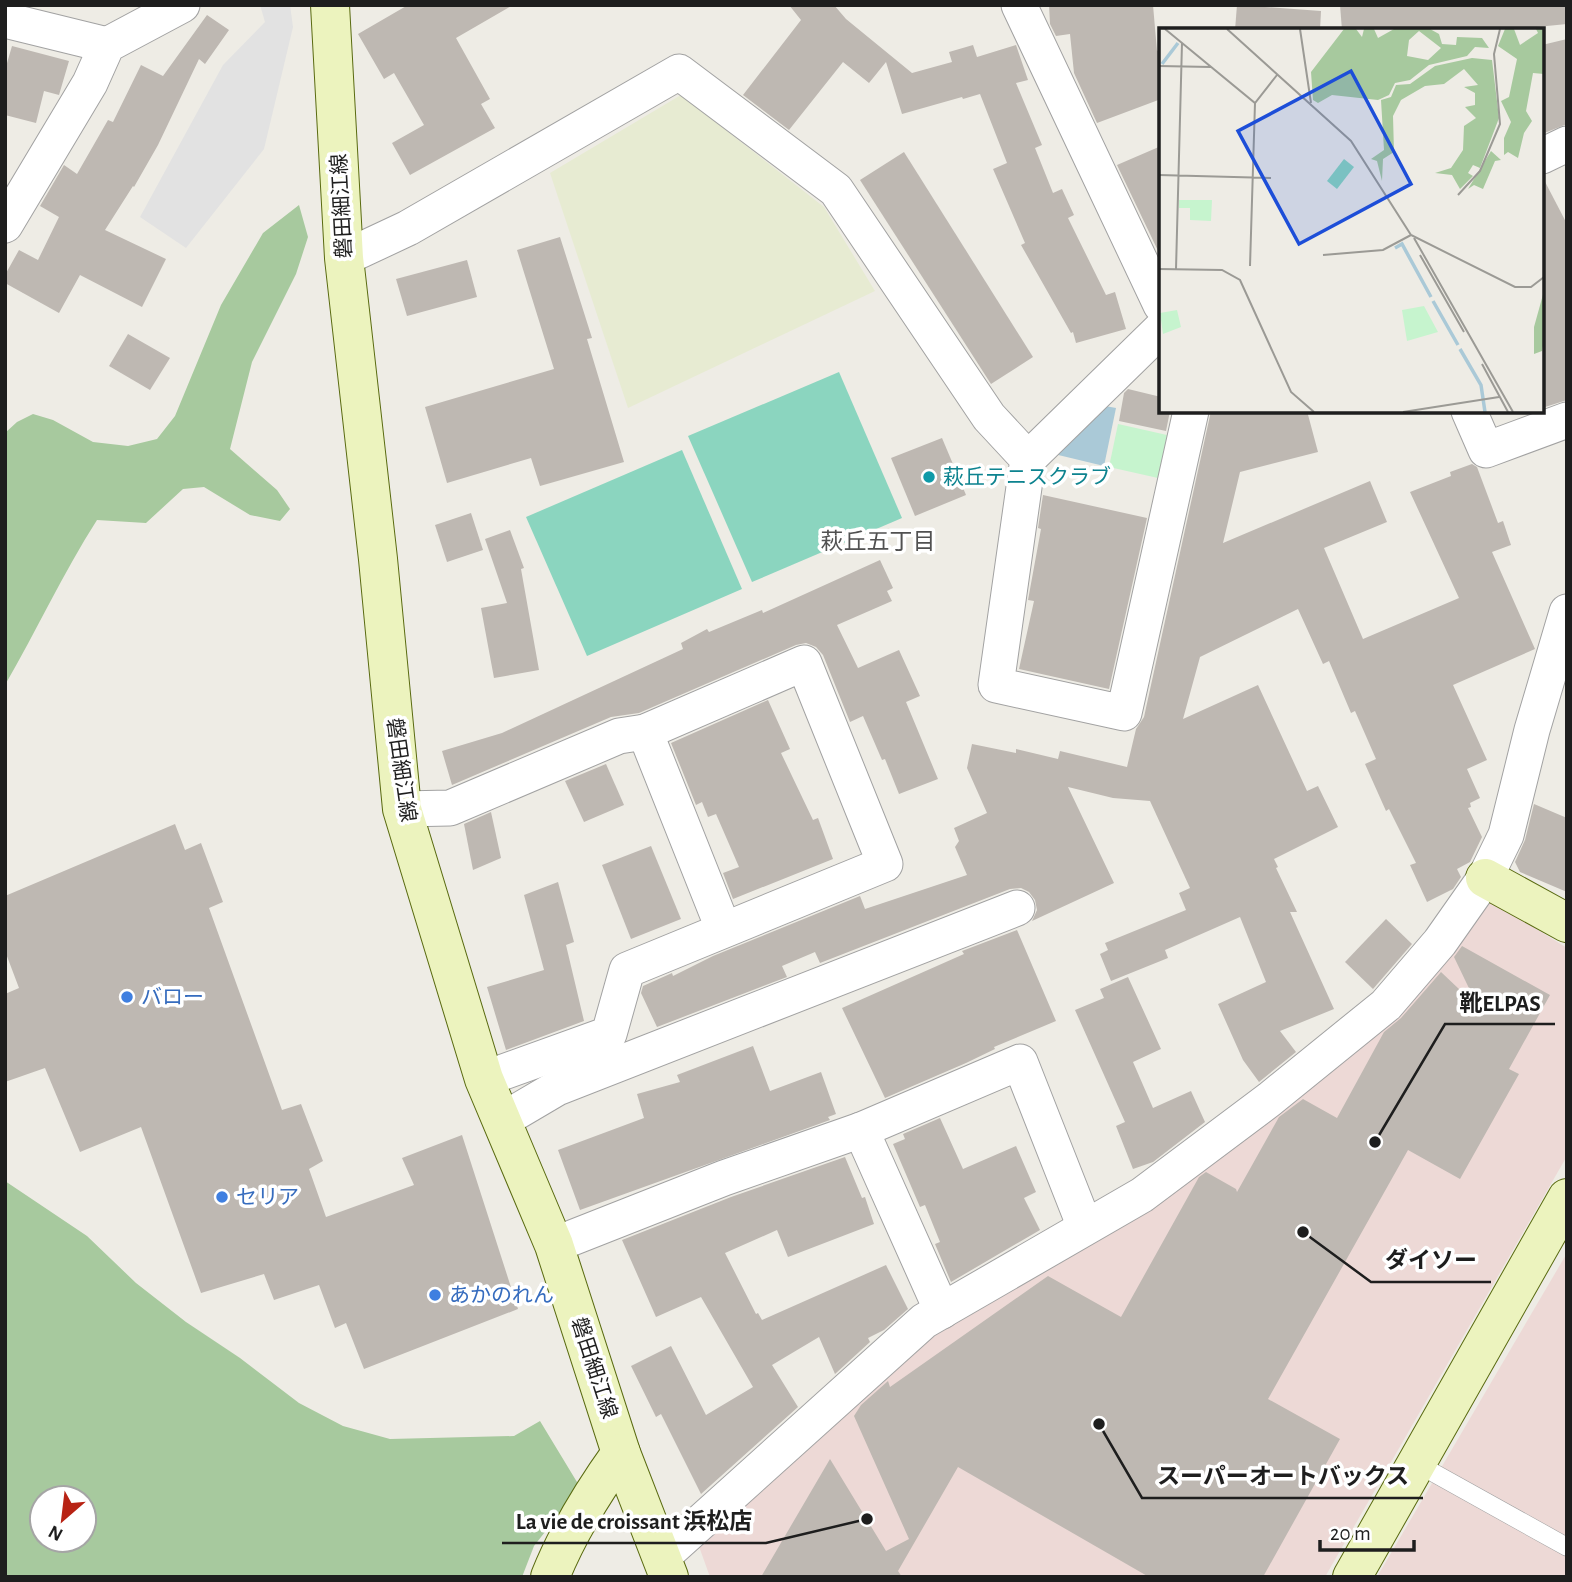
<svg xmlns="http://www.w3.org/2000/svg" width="1572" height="1582" viewBox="0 0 1572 1582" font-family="'Alegreya Sans','Noto Sans JP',sans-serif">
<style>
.commercial{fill:#edd9d6}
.farmland{fill:#e7ebd2}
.forest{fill:#a7c99e;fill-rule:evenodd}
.park{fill:#c6f4ce}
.pitch{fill:#8bd5bf}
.parking{fill:#e2e2e2}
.water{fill:#aac9d7}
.building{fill:#beb8b2}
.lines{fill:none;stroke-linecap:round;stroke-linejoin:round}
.lane-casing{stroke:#a2a2a2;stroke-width:19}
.street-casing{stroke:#a2a2a2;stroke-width:37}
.secondary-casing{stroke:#596a10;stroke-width:40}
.lane{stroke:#fff;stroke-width:18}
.street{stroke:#fff;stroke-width:35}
.secondary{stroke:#ecf3be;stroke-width:38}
.culture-dot{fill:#0f9aa8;stroke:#fff;stroke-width:2.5}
.shop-dot{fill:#3f7fe0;stroke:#fff;stroke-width:2.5}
.labels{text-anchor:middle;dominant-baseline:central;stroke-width:7;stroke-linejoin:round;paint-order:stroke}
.street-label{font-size:21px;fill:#1e1e1e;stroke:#fff}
.culture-label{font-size:21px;fill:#0d838f;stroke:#fff;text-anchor:start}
.shop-label{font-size:21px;fill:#366cbe;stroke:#fff;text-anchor:start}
.neighbourhood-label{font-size:23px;fill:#515151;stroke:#fff}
.inset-river{fill:none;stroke:#aac9d7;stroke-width:3.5}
.inset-road{fill:none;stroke:#9b9a95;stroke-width:2}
.view{fill:#1d4ed8;fill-opacity:0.15;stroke:#1d4ed8;stroke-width:3.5}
.inset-edge{fill:none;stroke:#1e1e1e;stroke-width:3.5}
.leader{fill:none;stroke:#1e1e1e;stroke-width:2.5}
.callout-dot{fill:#1e1e1e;stroke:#fff;stroke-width:2.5}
.callout-label{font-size:23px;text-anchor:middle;font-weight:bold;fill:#1e1e1e;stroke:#fff;stroke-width:7;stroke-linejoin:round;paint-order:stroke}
</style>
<rect width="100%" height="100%" fill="#eeece5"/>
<!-- commercial -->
<g class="commercial">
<polygon points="1487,898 1567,948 1567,1156 1325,1577 710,1577 696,1538 930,1332 1081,1246"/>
<polygon points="1567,1253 1567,1577 1377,1577"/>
</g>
<!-- farmland -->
<polygon class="farmland" points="681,95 824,207 875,291 628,408 550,173"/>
<!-- forest -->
<g class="forest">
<path d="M 299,205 L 308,237 L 296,274 L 252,362 L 230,449 L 277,490 L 290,509 L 280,521 L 250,515 L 204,487 L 183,489 L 146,523 L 97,520 C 63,573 37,630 5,685 L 5,433 L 17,422 L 33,414 L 53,420 L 93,442 L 128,446 L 157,439 L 175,416 L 221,305 L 263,233 Z"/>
<path d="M 5,1181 L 87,1236 L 136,1283 L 186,1322 L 240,1358 L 299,1403 L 343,1426 L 390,1439 L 514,1436 L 540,1421 L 580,1487 L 534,1546 L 522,1577 L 5,1577 ZM 42,1498 L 84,1498 L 84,1540 L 42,1540 Z"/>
</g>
<!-- park -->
<polygon class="park" points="1118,424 1167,435 1158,478 1109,467"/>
<!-- pitch -->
<g class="pitch">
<polygon points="839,372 902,518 752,582 688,436"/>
<polygon points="682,450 742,589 587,656 526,517"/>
</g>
<!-- parking -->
<polygon class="parking" points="260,5 290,5 293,27 264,149 186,248 140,217 223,65 265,22"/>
<!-- water -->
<polygon class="water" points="1100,405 1116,408 1104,466 1050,453"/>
<!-- building -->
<g class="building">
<polygon points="408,5 513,5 456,38 490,99 481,104 495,128 410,175 392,143 424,125 394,73 384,79 358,34"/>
<polygon points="789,5 834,5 846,19 912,73 952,62 949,52 973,45 977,57 1016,45 1028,80 1016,83 1042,145 1035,148 1053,193 1062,189 1074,215 1068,218 1106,295 1115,292 1126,329 1076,343 1073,332 1071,333 1021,245 1025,243 993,169 1007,163 980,94 963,99 962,97 902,114 886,62 869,83 843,62 789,130 743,95 801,20"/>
<polygon points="1049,5 1153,5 1157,51 1161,49 1161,99 1097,123 1074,73 1070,34 1056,36 1050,24"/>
<polygon points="1237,5 1321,11 1320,30 1235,30"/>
<polygon points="1340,5 1567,5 1567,24 1505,30 1342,30"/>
<polygon points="207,15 229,30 205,64 199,59 158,145 134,187 133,186 105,230 166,259 142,307 80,275 59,313 5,283 5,275 19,250 38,260 59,217 40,206 64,165 77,174 108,120 113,122 141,65 163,76"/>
<polygon points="1567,39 1567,124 1542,134 1542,45"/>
<polygon points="12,46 69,61 59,95 44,91 36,123 5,115 5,70"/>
<polygon points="1161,146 1161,257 1117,165"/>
<polygon points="904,152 1033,357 991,384 860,180"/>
<polygon points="1542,176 1567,224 1567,400 1542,408"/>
<polygon points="560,237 592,338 587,339 624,462 540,486 531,458 447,483 425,407 554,369 517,250"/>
<polygon points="467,260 477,297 407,316 396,279"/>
<polygon points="128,334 170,358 150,390 109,366"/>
<polygon points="1128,389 1161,397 1161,411 1170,411 1166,431 1119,421 1124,393"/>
<polygon points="1211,411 1307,411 1318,452 1240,472 1223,543 1370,481 1387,522 1324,548 1363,639 1459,598 1410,492 1451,476 1450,472 1472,464 1477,467 1498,523 1503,521 1511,545 1492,552 1535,649 1453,685 1487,760 1467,769 1480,798 1470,803 1471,807 1468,808 1482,837 1470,862 1457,869 1461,877 1453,889 1427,902 1410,865 1416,863 1389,809 1386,811 1365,764 1376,759 1355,711 1351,713 1329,661 1323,664 1298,609 1200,657 1183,719 1258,685 1307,791 1318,786 1338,827 1274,859 1278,867 1276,868 1297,912 1290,912 1334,1009 1280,1031 1296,1052 1259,1082 1243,1060 1218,1004 1266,982 1240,917 1165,950 1168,958 1111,981 1100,954 1108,950 1105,943 1186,910 1179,893 1190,888 1150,801 1113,798 1068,787 1114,883 1032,921 1037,910 1035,900 1029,892 1021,888 1010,889 820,963 815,952 782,966 787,977 657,1027 641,993 643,986 672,973 673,976 713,956 860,896 865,909 967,875 955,847 959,841 954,828 987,813 967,768 972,744 1016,753 1016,749 1058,759 1060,751 1127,767 1136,729 1144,717"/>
<polygon points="942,438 966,495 915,516 891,458"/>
<polygon points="1043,495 1147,518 1109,689 1019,669 1034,601 1028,600 1041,529 1038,528"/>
<polygon points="471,513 483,550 447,562 435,525"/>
<polygon points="510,530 524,568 521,569 539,670 494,678 481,608 507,603 485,539"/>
<polygon points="880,560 893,588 887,591 892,601 837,625 858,668 899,650 920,696 906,702 938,779 899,794 885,759 882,760 863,716 850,722 823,655 816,647 806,643 796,645 639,713 611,717 452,785 442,751 502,733 683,649 681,643 707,629 709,632 762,610 763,613"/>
<polygon points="768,700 790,749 781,753 813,820 818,818 833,859 733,899 723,873 739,867 716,814 708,817 702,802 696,805 671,743"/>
<polygon points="606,764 624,805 584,822 565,781"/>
<polygon points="1534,804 1567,818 1567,892 1520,872 1515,862 1525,840"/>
<polygon points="491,812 501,858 473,870 464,824"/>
<polygon points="175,824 185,850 201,843 223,902 209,908 282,1110 301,1104 323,1161 309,1169 326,1217 414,1185 402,1158 462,1135 518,1309 364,1369 346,1323 335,1328 319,1285 274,1300 264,1274 201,1293 141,1127 80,1152 45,1068 5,1082 5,994 19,988 5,951 5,896"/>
<polygon points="651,846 681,919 631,939 602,865"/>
<polygon points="558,882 574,942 566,945 584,1021 506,1050 487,987 544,970 524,895"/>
<polygon points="1386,919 1412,944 1373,989 1345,962"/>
<polygon points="1017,930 1056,1021 994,1047 995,1049 966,1063 885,1098 842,1008 964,954 962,951"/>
<polygon points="1462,946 1550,995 1509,1069 1519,1074 1460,1179 1408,1150 1268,1399 1340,1439 1263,1577 1149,1577 958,1467 898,1571 902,1577 761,1577 830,1459 886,1551 909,1539 854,1416 861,1405 888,1381 890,1387 1048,1276 1121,1317 1199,1177 1206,1172 1236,1189 1237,1192 1279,1117 1303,1099 1337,1118 1384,1032 1401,1018 1441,972 1478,1007 1454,957"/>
<polygon points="1128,977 1161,1049 1133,1062 1153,1108 1191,1091 1205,1122 1153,1162 1133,1169 1116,1126 1125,1122 1075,1010 1104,998 1100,989"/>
<polygon points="753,1046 770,1091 821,1072 836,1114 828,1117 830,1120 580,1210 558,1150 644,1118 637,1094 680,1082 677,1075"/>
<polygon points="940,1118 963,1169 1016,1146 1036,1192 1024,1198 1040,1230 951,1282 935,1244 940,1242 925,1205 920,1207 893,1144 905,1139 903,1134"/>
<polygon points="845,1157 862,1198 865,1197 874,1224 788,1257 777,1230 725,1253 756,1314 758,1313 762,1320 886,1265 908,1309 884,1330 868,1338 870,1342 835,1374 819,1337 772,1365 798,1407 701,1494 661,1414 656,1417 631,1366 671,1346 706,1415 753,1387 701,1297 656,1317 622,1240 731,1197"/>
</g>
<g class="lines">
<!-- lane casing -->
<g class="lane-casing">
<polyline id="lane" points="1416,1463 1567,1547"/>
</g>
<!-- street casing -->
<g class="street-casing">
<g id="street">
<polyline points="1019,5 1161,305"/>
<polyline points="5,20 107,45"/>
<polyline points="1542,156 1567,144"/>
<polyline points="5,225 90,83 107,45 182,5"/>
<polyline points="344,258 408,228 679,72 836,190 989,417 1028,459 996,685 1124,713 1191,411"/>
<polyline points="1469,411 1486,450 1567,420"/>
<polyline points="1028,459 1161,329"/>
<polyline points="645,732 723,928"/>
<polyline points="402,809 450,808 619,736 645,732 804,663 885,864 627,970 609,1034 484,1079"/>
<polyline points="501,1121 557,1088 1017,908"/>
<polyline points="861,1130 942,1311"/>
<polyline points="554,1245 724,1178 861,1130 1020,1062 1085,1227"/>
<polyline points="662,1557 924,1321 1142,1195 1270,1099 1386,1005 1440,942 1485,878 1506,835 1532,730 1567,612"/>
</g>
</g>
<!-- secondary casing -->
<g class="secondary-casing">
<g id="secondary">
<polyline points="330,5 344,258 378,559 402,809 484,1079 554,1245 621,1453 669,1577"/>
<polyline points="1485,878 1567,923"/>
<path d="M 550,1577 C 568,1532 593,1492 621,1453"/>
<polyline points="1352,1577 1567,1198"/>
</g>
</g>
<!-- lane -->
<use href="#lane" class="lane"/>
<!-- street -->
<use href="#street" class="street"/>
<!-- secondary -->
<use href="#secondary" class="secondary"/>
</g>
<!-- markers -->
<circle class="culture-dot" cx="929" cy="477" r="7"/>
<g class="shop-dot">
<circle cx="127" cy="997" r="7"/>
<circle cx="222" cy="1197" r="7"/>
<circle cx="435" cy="1295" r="7"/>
</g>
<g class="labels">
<!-- street labels -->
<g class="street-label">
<text transform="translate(342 206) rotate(-93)">磐田細江線</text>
<text transform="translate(401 770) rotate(82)">磐田細江線</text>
<text transform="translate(594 1368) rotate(72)">磐田細江線</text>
</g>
<!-- culture labels -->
<g class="culture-label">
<text x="943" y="477">萩丘テニスクラブ</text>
</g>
<!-- shop labels -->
<g class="shop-label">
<text x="141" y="997">バロー</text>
<text x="236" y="1197">セリア</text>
<text x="449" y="1295">あかのれん</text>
</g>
<!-- neighbourhood labels -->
<g class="neighbourhood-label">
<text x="878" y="542">萩丘五丁目</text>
</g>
</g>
<!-- overview -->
<g transform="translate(1159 28)">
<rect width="385" height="385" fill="#eeece5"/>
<path d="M 185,1 L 197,1 L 203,9 L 205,1 L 215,1 L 219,10 L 235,1 L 271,1 L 280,6 L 283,16 L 297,17 L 298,9 L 323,10 L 330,20 L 316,19 L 308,28 L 270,37 L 251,52 L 236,55 L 230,67 L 219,72 L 173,67 L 159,75 L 154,72 L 152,44 ZM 260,3 L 282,20 L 269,32 L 248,28 L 250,12 ZM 346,1 L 355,1 L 361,17 L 379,5 L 377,1 L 385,1 L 385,46 L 374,45 L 367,83 L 373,93 L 365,105 L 359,130 L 349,124 L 345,127 L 345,110 L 352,94 L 342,73 L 350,69 L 358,31 L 339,18 ZM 313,30 L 333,32 L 340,90 L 321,140 L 314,137 L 309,145 L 314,148 L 301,161 L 293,147 L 276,145 L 292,140 L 304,122 L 305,98 L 317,90 L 306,79 L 316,77 L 316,65 L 305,59 L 319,57 L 305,41 L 285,56 L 266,58 L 242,72 L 234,88 L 235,124 L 224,131 L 223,153 L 218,133 L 212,131 L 225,122 L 222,72 L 232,69 L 237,57 L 251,56 L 276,38 ZM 332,123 L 342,132 L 336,133 L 324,161 L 315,157 L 309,161 ZM 385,263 L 385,312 L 383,323 L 375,326 L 375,299 Z" fill="#a7c99e" fill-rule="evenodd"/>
<path d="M 20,172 L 53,172 L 52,193 L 31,192 L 31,180 L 20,180 ZM 265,278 L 279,304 L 248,313 L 243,282 ZM 18,282 L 22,299 L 4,306 L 1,285 Z" fill="#c6f4ce"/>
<path d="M 185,131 L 195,139 L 178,161 L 168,153 Z" fill="#8bd5bf"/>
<path class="inset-river" d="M 3,36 L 19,15M 236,220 L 243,216 L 272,269M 274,273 L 299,317M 301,321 L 322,357 L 326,384"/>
<path class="inset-road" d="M 6,1 L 96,75 L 118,47M 68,1 L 192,113 L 252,207 L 356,259 L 372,259 L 385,249M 141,1 L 152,75M 0,38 L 52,39M 0,147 L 112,150M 299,167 L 321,143 L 341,96 L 335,26 L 341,1M 255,210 L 354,384M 164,227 L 224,222 L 252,207M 261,227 L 305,304M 91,238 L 96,75M 0,241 L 63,242 L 81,252 L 132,364 L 155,384M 17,241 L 23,15M 323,336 L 349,384M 244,384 L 340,369"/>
<path class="view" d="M 192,43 L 252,156 L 140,216 L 79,103 Z"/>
<rect width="385" height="385" class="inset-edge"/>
</g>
<!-- callouts -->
<path class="leader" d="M1375 1142L1445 1024H1555M1303 1232L1371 1282H1491M1099 1424L1142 1498H1423M867 1519L766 1543H502"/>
<g class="callout-dot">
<circle cx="1375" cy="1142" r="7"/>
<circle cx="1303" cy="1232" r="7"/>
<circle cx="1099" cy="1424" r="7"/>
<circle cx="867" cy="1519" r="7"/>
</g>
<g class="callout-label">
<text x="1500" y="1011">靴ELPAS</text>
<text x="1431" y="1268">ダイソー</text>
<text x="1283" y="1484">スーパーオートバックス</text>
<text x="634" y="1529">La vie de croissant 浜松店</text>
</g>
<!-- border -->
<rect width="1572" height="1582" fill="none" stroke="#1e1e1e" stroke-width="14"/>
<!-- north arrow -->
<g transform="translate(63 1519) rotate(208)"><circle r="33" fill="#ffffff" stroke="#a5a5a5" stroke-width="2"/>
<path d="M0-5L12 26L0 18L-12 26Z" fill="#b82314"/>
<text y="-10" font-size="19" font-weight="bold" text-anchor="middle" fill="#1e1e1e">N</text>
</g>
<!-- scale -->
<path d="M1320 1540v10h94v-10" fill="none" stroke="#1e1e1e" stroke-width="3.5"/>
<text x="1330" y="1540" font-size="21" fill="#1e1e1e" stroke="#ffffff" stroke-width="5" paint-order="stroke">20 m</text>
</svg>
